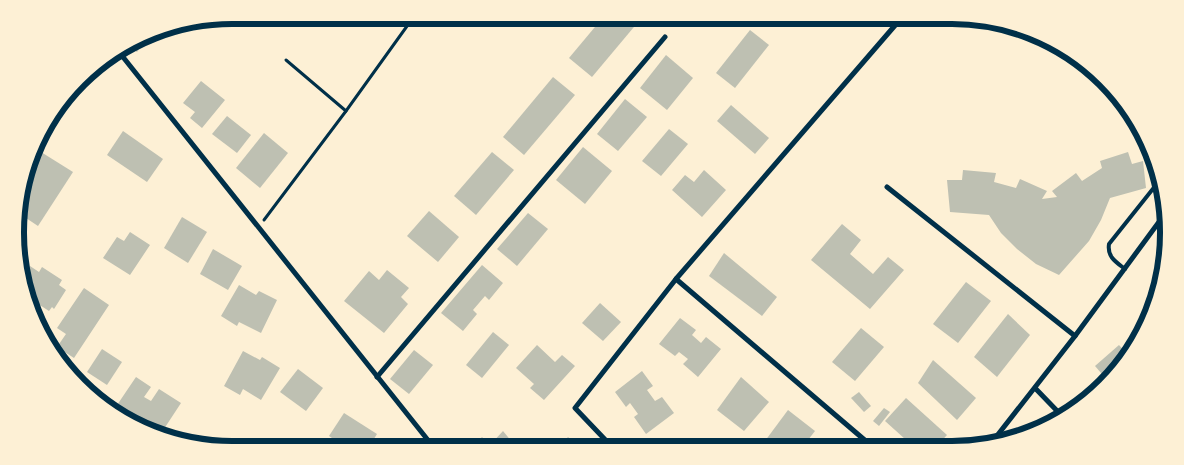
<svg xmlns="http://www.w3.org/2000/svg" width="1184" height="465" viewBox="0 0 1184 465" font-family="'Roboto Condensed',sans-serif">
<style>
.building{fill:#bec0b2}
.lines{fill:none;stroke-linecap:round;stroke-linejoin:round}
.path{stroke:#003049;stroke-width:3}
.service{stroke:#003049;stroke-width:4}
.minor{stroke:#003049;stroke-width:5}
.rim{fill:none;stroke:#003049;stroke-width:6}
</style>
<rect width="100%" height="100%" fill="#fdf0d5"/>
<!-- building -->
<g class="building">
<polygon points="605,15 644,15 592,77 569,58"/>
<polygon points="750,30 769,45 735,88 716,73"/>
<polygon points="151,33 137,52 129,46 145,37"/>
<polygon points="666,55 693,78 667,110 640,88"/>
<polygon points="553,77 575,95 524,155 503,137"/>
<polygon points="201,81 225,100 202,128 190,118 195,112 183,103"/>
<polygon points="625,99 647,117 618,151 597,134"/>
<polygon points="731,105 769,138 755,154 717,121"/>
<polygon points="227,116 251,135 237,153 212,134"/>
<polygon points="669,129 688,144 661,176 642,161"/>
<polygon points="123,131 163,159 147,182 107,155"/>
<polygon points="264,133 288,153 260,188 236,168"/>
<polygon points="583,147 612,171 585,204 556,180"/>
<polygon points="41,152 73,172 38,226 17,212 17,204 27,173"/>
<polygon points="492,152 514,170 476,215 454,196"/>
<polygon points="1128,152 1132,164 1143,161 1146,188 1110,198 1101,220 1089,241 1059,275 1036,264 1017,249 1001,233 989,215 950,212 947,180 962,180 963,170 996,173 994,182 1016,188 1020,179 1047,191 1042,199 1057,197 1052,191 1076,173 1082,181 1102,168 1100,161"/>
<polygon points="704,170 726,190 702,217 672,190 685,175 694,182"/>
<polygon points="429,211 459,237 438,262 407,236"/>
<polygon points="528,213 548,229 517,266 497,249"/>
<polygon points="182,217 207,232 188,263 164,248"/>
<polygon points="842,224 861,240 850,254 873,274 888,257 904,270 870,309 811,260"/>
<polygon points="130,232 150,245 130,275 103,258 117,237 124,241"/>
<polygon points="213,249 242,266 228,290 200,274"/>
<polygon points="724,253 777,297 762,316 709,276"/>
<polygon points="482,265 503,283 489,300 485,296 473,310 477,314 463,331 441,313"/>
<polygon points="30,266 39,272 42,267 62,280 59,285 66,290 54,309 52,307 49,311 32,300 35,296 25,290 21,279"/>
<polygon points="387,270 409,288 401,297 408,304 384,333 344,301 369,271 379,280"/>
<polygon points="966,282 991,301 958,343 933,324"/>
<polygon points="239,285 256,295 259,291 277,300 261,333 239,322 237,326 221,316"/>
<polygon points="1162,286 1162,289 1155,305 1148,299"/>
<polygon points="84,288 109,305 74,358 57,347 66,334 57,328"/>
<polygon points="600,303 621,322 603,341 582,323"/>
<polygon points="1008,314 1030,335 997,377 974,357"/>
<polygon points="680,318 696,330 692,335 701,343 706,337 721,349 698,377 683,364 688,359 679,352 675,356 659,344"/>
<polygon points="861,328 884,347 855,381 832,362"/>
<polygon points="493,332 509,345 482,378 466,365"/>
<polygon points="537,345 555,362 562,355 575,366 544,400 530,388 534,384 516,368"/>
<polygon points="1119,345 1128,355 1108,381 1095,366"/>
<polygon points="102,349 122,362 107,385 87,372"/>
<polygon points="414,350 433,365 409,394 390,379"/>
<polygon points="243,351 260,360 262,357 280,368 261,400 243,389 240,395 224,386"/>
<polygon points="933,360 976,398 957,420 918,383"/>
<polygon points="298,369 323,388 306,411 280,392"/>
<polygon points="642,371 653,386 647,390 655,401 662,397 674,413 646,434 634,417 638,414 630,403 626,407 615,392"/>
<polygon points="136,377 151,387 144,397 151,401 159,389 181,403 160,435 113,411"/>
<polygon points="741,377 769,402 744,431 717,410"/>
<polygon points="1097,383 1101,388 1095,396 1082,405 1077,399"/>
<polygon points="859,392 871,406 864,412 851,398"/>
<polygon points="906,398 947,435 935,448 915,448 885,421"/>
<polygon points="884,408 890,412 879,426 873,421"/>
<polygon points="788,410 815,431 801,449 759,449"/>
<polygon points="344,413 377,434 367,450 350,450 329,436"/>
<polygon points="503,431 518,449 470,449 482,437 490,445"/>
<polygon points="568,437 582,449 557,449"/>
</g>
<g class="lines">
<!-- path -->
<g class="path">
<polyline points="286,60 346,111"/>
<polyline points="264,220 346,111 415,15"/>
</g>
<!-- service -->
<path class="service" d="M 1125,269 C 1116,262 1107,257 1109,244 L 1156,185 L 1160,183"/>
<!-- minor -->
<g class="minor">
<polyline points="119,52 435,449"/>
<polyline points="887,187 1075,336"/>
<polyline points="676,279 874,448"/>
<polyline points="377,377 665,37"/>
<polyline points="1035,388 1063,417"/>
<polyline points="989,446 1075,336 1167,211"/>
<polyline points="614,449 575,408 676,279 904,15"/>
</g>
</g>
<!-- crop -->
<path d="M0 0H1184V465H0ZM232 24H952A208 208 0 0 1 1160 232V233A208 208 0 0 1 952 441H232A208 208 0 0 1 24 233V232A208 208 0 0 1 232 24Z" fill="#fdf0d5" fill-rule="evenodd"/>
<path class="rim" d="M232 24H952A208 208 0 0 1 1160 232V233A208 208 0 0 1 952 441H232A208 208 0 0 1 24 233V232A208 208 0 0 1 232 24Z"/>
</svg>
